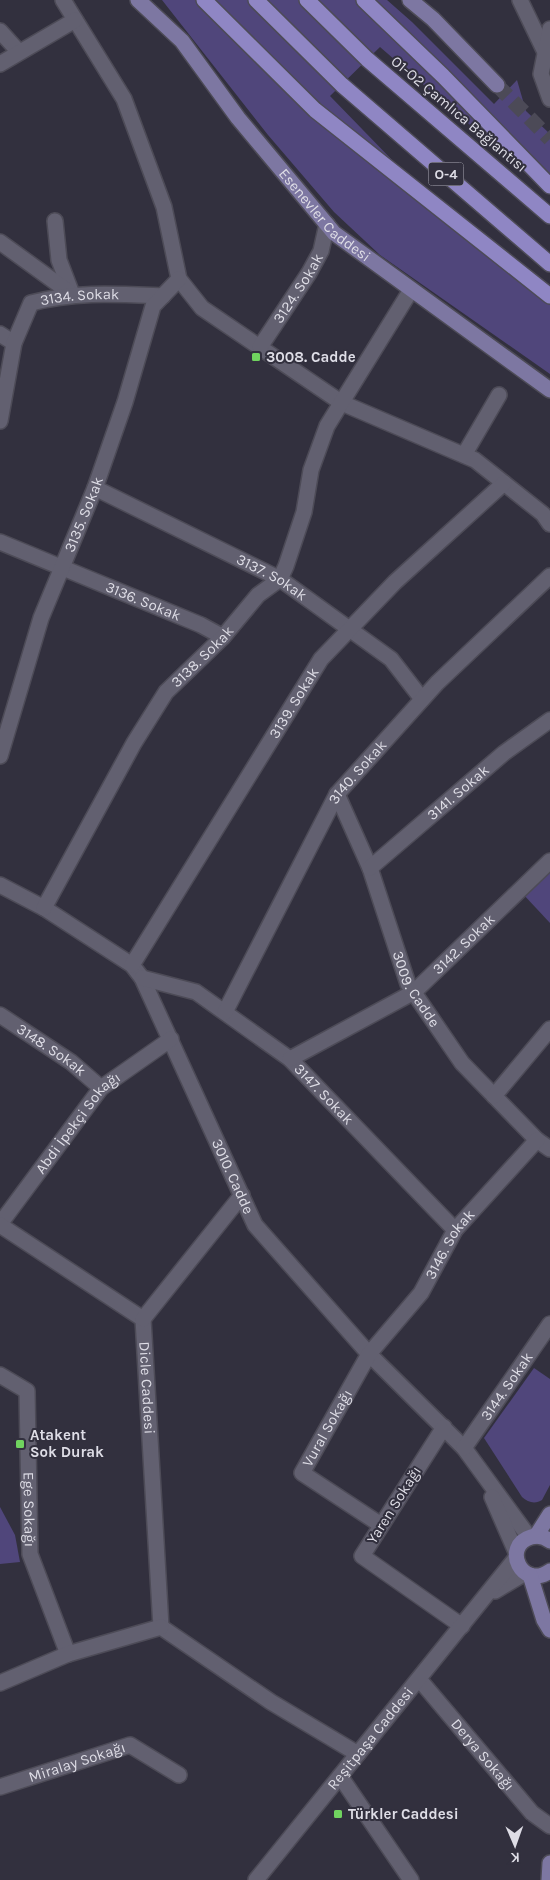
<svg xmlns="http://www.w3.org/2000/svg" width="550" height="1880" viewBox="0 0 550 1880" font-family="Karla,sans-serif">
<style>
.green{fill:#50467b}
.lines{fill:none;stroke-linecap:round;stroke-linejoin:round}
.major-tunnel{stroke:#4c4a57;stroke-width:15;stroke-dasharray:15 8;stroke-linecap:butt}
.minor-casing{stroke:#4d4b57;stroke-width:18}
.major-casing{stroke:#4d4b57;stroke-width:18}
.highway-casing{stroke:#4d4b57;stroke-width:18}
.minor{stroke:#626070;stroke-width:15}
.major{stroke:#7d77a2;stroke-width:15}
.highway{stroke:#8f86c4;stroke-width:15}
.poi-dot{fill:#70d35f;stroke:#32303e;stroke-width:2}
.labels{text-anchor:middle;dominant-baseline:central;stroke-width:4;stroke-linejoin:round;paint-order:stroke}
.shield{fill:#32303e;stroke:#aaa9b4;stroke-width:1}
.shield-label{font-size:14px;font-weight:bold;fill:#dedde6}
.street-label{font-size:15px;fill:#dedde6;stroke:#32303e}
.poi-label{font-size:15px;font-weight:bold;fill:#dedde6;stroke:#32303e;text-anchor:start}
</style>
<rect width="100%" height="100%" fill="#32303e"/>
<!-- green -->
<g class="green">
<polygon points="162,0 387,0 412,22 494,104 517,80 526,111 550,134 550,194 380,47 330,96 461,231 550,304 550,374 380,255 334,212 268,135"/>
<polygon points="550,862 550,923 522,893"/>
<path d="M 534,1368 L 550,1379 L 550,1485 L 542,1500 C 536,1504 528,1503 522,1497 L 484,1438 Z"/>
<polygon points="0,1507 15,1535 20,1562 0,1564"/>
</g>
<g class="lines">
<!-- major-tunnel -->
<polyline class="major-tunnel" points="497,85 550,139"/>
<!-- minor casing -->
<g class="minor-casing">
<g id="minor">
<polyline points="63,0 124,99 164,207 179,279 202,308 342,403 475,460 543,514 550,524"/>
<polyline points="520,0 545,52"/>
<polyline points="550,29 541,74 550,99"/>
<polyline points="0,31 19,52"/>
<polyline points="0,64 75,20"/>
<polyline points="55,221 59,260 72,294"/>
<polyline points="0,242 73,295"/>
<polyline points="0,334 14,343"/>
<path id="s1" d="M 260,347 L 309,273 L 321,251 L 327,224"/>
<path id="s2" d="M 0,421 L 14,343 L 31,303 C 75,291 117,294 163,296"/>
<polyline points="464,455 499,395"/>
<path id="s3" d="M 95,488 L 280,579 L 391,659 L 422,699"/>
<path id="s4" d="M 0,542 L 201,625 L 223,637"/>
<path id="s5" d="M 0,756 L 41,618 L 95,488 L 125,402 L 153,306 L 179,279"/>
<path id="s6" d="M 337,794 L 370,868 L 408,984 L 462,1063 L 537,1140 L 550,1149"/>
<path id="s7" d="M 370,868 L 504,753 L 550,720"/>
<path id="s8" d="M 0,885 L 44,908 L 132,965 L 142,978 L 255,1225 L 369,1354 L 464,1448 L 529,1537"/>
<path id="s9" d="M 44,908 L 134,743 L 166,692 L 223,637 L 258,595 L 280,579 L 286,566 L 304,512 L 311,470 L 327,426 L 411,290"/>
<path id="s10" d="M 132,965 L 321,659 L 395,582 L 504,483"/>
<path id="s11" d="M 142,978 L 196,992 L 290,1059 L 455,1230"/>
<path id="s12" d="M 225,1012 L 337,794 L 437,683 L 550,576"/>
<path id="s13" d="M 0,1015 L 71,1062 L 101,1088"/>
<path id="s14" d="M 290,1059 L 414,992 L 550,861"/>
<polyline points="494,1096 550,1029"/>
<path id="s15" d="M 0,1224 L 101,1088 L 171,1039"/>
<polyline points="0,1225 143,1319"/>
<path id="s16" d="M 143,1319 L 161,1627"/>
<polyline points="143,1319 242,1195"/>
<path id="s17" d="M 0,1375 L 27,1391 L 30,1554 L 68,1654"/>
<polyline points="444,1427 362,1556 462,1626"/>
<path id="s18" d="M 464,1448 L 550,1324"/>
<polyline points="492,1497 516,1552"/>
<path id="s19" d="M 381,1525 L 302,1473 L 369,1354 L 421,1293 L 455,1230 L 537,1140"/>
<polyline points="495,1591 525,1573"/>
<polyline points="161,1627 271,1702 358,1754"/>
<path id="s20" d="M 419,1679 L 532,1813 L 550,1826"/>
<polyline points="0,1683 68,1654 161,1627"/>
<polyline points="340,1776 411,1880"/>
<path id="s21" d="M 0,1787 L 130,1745 L 179,1775"/>
<path id="s22" d="M 256,1880 L 516,1558"/>
</g>
</g>
<!-- major casing -->
<g class="major-casing">
<g id="major">
<path id="s23" d="M 138,0 L 182,41 L 238,118 L 334,233 L 550,390"/>
<polyline points="410,0 433,19 497,85"/>
<polyline points="536,1536 550,1514"/>
<path d="M 550,1541 C 545,1537 538,1535 531,1537 C 501,1546 522,1591 550,1571"/>
<polyline points="530,1575 544,1620 550,1630"/>
<polyline points="549,1880 550,1863"/>
</g>
</g>
<!-- highway casing -->
<g class="highway-casing">
<g id="highway">
<polyline points="204,0 315,110 550,296"/>
<polyline points="256,0 342,85 550,264"/>
<polyline points="307,0 367,59 550,216"/>
<polyline points="364,0 443,76 550,186"/>
</g>
</g>
<!-- minor -->
<use href="#minor" class="minor"/>
<!-- major -->
<use href="#major" class="major"/>
<!-- highway -->
<use href="#highway" class="highway"/>
</g>
<!-- markers -->
<g class="poi-dot">
<rect x="251" y="352" width="10" height="10" rx="2.5"/>
<rect x="15" y="1439" width="10" height="10" rx="2.5"/>
<rect x="333" y="1809" width="10" height="10" rx="2.5"/>
</g>
<g class="labels">
<!-- shield labels -->
<rect class="shield" x="428.5" y="162.5" width="35" height="23" rx="4"/>
<g class="shield-label">
<text x="446" y="174">O-4</text>
</g>
<!-- street labels -->
<g class="street-label">
<text transform="translate(459 114) rotate(40)">O1-O2 Çamlıca Bağlantısı</text>
<text stroke="none"><textPath href="#s23" startOffset="286">Esenevler Caddesi</textPath></text>
<text stroke="none"><textPath href="#s1" startOffset="70">3124. Sokak</textPath></text>
<text stroke="none"><textPath href="#s2" startOffset="172">3134. Sokak</textPath></text>
<text stroke="none"><textPath href="#s5" startOffset="256">3135. Sokak</textPath></text>
<text stroke="none"><textPath href="#s3" startOffset="198">3137. Sokak</textPath></text>
<text stroke="none"><textPath href="#s4" startOffset="155">3136. Sokak</textPath></text>
<text stroke="none"><textPath href="#s9" startOffset="299">3138. Sokak</textPath></text>
<text stroke="none"><textPath href="#s10" startOffset="308">3139. Sokak</textPath></text>
<text stroke="none"><textPath href="#s12" startOffset="275">3140. Sokak</textPath></text>
<text stroke="none"><textPath href="#s7" startOffset="116">3141. Sokak</textPath></text>
<text stroke="none"><textPath href="#s14" startOffset="210">3142. Sokak</textPath></text>
<text stroke="none"><textPath href="#s6" startOffset="211">3009. Cadde</textPath></text>
<text stroke="none"><textPath href="#s13" startOffset="62">3148. Sokak</textPath></text>
<text stroke="none"><textPath href="#s11" startOffset="220">3147. Sokak</textPath></text>
<text stroke="none"><textPath href="#s15" startOffset="128">Abdi İpekçi Sokağı</textPath></text>
<text stroke="none"><textPath href="#s8" startOffset="389">3010. Cadde</textPath></text>
<text stroke="none"><textPath href="#s19" startOffset="368">3146. Sokak</textPath></text>
<text stroke="none"><textPath href="#s18" startOffset="75">3144. Sokak</textPath></text>
<text stroke="none"><textPath href="#s16" startOffset="69">Dicle Caddesi</textPath></text>
<text stroke="none"><textPath href="#s19" startOffset="146">Vural Sokağı</textPath></text>
<text transform="translate(394 1505) rotate(-58)">Yaren Sokağı</text>
<text stroke="none"><textPath href="#s17" startOffset="150">Ege Sokağı</textPath></text>
<text stroke="none"><textPath href="#s22" startOffset="182">Reşitpaşa Caddesi</textPath></text>
<text stroke="none"><textPath href="#s20" startOffset="99">Derya Sokağı</textPath></text>
<text stroke="none"><textPath href="#s21" startOffset="81">Miralay Sokağı</textPath></text>
</g>
<!-- poi labels -->
<g class="poi-label">
<text x="266" y="357">3008. Cadde</text>
<text x="30" y="1435">Atakent<tspan x="30" dy="17">Sok Durak</tspan></text>
<text x="348" y="1814">Türkler Caddesi</text>
</g>
</g>
<!-- north arrow -->
<g transform="translate(515 1845) rotate(178)" stroke="#32303e" stroke-width="4" paint-order="stroke">
<path d="M0-4L9 19L0 12L-9 19Z" fill="#dedde6"/>
<text y="-8" font-size="14" font-weight="bold" text-anchor="middle" fill="#dedde6">K</text>
</g>
</svg>
